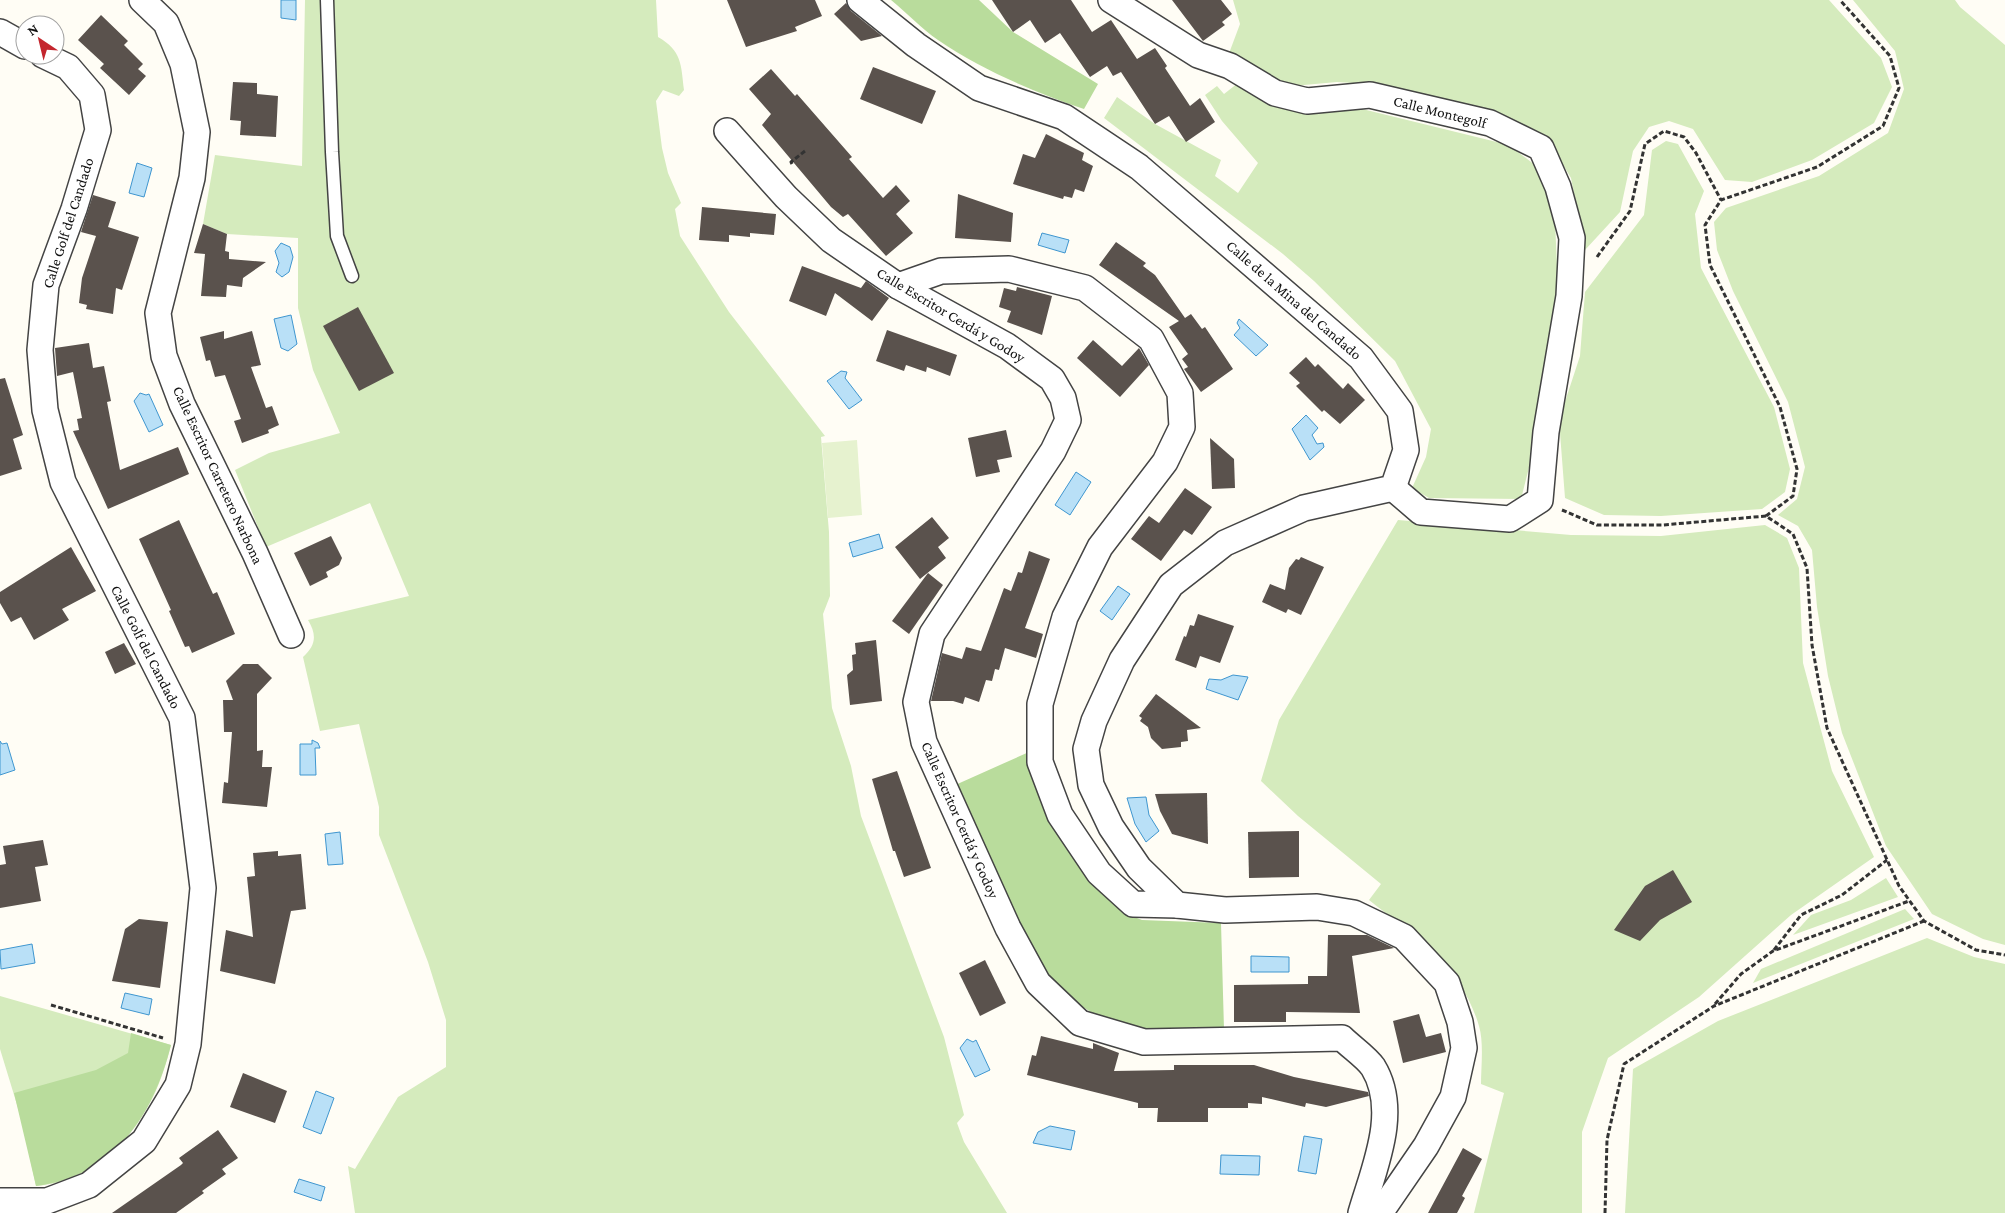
<svg xmlns="http://www.w3.org/2000/svg" width="2005" height="1213" viewBox="0 0 2005 1213" font-family="'Crimson Pro',serif">
<style>
.green{fill:#d5ebbd}
.forest{fill:#b9dc9c}
.pitch{fill:#e6f2cf}
.water{fill:#b9e0f7;stroke:#3f96cf}
.building{fill:#5a524d}
.lines{fill:none;stroke-linecap:round;stroke-linejoin:round}
.service-casing{stroke:#444;stroke-width:15}
.minor-casing{stroke:#444;stroke-width:28}
.path{stroke:#333;stroke-width:3;stroke-dasharray:5 2.5;stroke-linecap:butt}
.service{stroke:#fff;stroke-width:12}
.minor{stroke:#fff;stroke-width:25}
.labels{text-anchor:middle;dominant-baseline:central;stroke-width:5;stroke-linejoin:round;paint-order:stroke}
.street-label{font-size:15px;fill:#111;stroke:#fff}
</style>
<rect width="100%" height="100%" fill="#fffdf5"/>
<!-- green -->
<g class="green">
<path d="M 305,0 L 656,0 L 658,37 C 682,51 681,64 684,90 L 679,96 L 663,90 L 656,101 L 662,148 L 668,173 L 681,203 L 675,209 L 680,236 L 729,312 L 825,436 L 821,437 L 829,532 L 830,596 L 823,614 L 832,708 L 851,766 L 861,816 L 944,1037 L 964,1115 L 957,1123 L 964,1142 L 1007,1213 L 355,1213 L 348,1166 L 355,1169 L 398,1097 L 446,1067 L 446,1020 L 428,962 L 379,835 L 379,807 L 359,724 L 320,731 L 303,657 C 316,645 317,635 308,620 L 409,596 L 370,503 L 266,547 L 235,470 L 269,453 L 340,433 L 313,370 L 298,308 L 298,238 L 227,234 L 203,224 L 215,155 L 302,166 Z"/>
<polygon points="1233,0 1829,0 1881,58 1892,87 1874,123 1812,160 1752,182 1725,180 1693,129 1669,121 1649,127 1633,151 1620,212 1585,250 1571,178 1547,138 1490,109 1369,84 1337,82 1293,86 1228,56 1240,24"/>
<polygon points="1853,0 1955,0 1960,7 2005,45 2005,945 1983,939 1932,914 1886,846 1842,733 1828,676 1817,607 1812,550 1798,526 1778,515 1797,499 1805,467 1788,402 1733,291 1717,250 1714,222 1726,208 1819,176 1888,133 1904,89 1895,51"/>
<polygon points="1238,83 1350,106 1509,145 1540,169 1555,221 1558,289 1536,440 1521,499 1429,498 1412,488 1426,457 1431,429 1395,361 1314,281 1283,254 1104,118 1117,97 1155,124 1221,160 1215,176 1238,193 1258,163 1222,121 1205,95 1217,86 1224,94"/>
<polygon points="1666,141 1678,144 1704,191 1695,214 1701,268 1774,407 1790,469 1785,492 1762,509 1661,516 1604,515 1565,498 1559,420 1580,356 1585,292 1644,215 1652,150"/>
<path d="M 1398,520 L 1571,535 L 1661,536 L 1765,525 L 1787,538 L 1799,568 L 1803,663 L 1832,771 L 1874,857 L 1791,915 L 1699,997 L 1608,1058 L 1582,1132 L 1582,1213 L 1474,1213 L 1504,1093 L 1481,1084 C 1481,1067 1484,1043 1479,1026 C 1462,967 1415,936 1369,900 L 1381,884 L 1298,816 L 1261,781 L 1279,720 Z"/>
<polygon points="1886,878 1898,897 1793,935 1811,915 1851,900"/>
<polygon points="1905,909 1914,919 1753,983 1761,969"/>
<polygon points="1927,938 1974,957 2005,964 2005,1213 1625,1213 1633,1069 1718,1021"/>
<path d="M 0,996 L 171,1045 C 159,1091 147,1118 111,1150 C 85,1174 72,1182 36,1186 L 22,1121 L 0,1049 Z"/>
</g>
<!-- forest -->
<g class="forest">
<path d="M 891,0 L 979,0 L 1013,32 L 1098,84 L 1084,109 C 1034,92 982,70 938,40 C 922,29 907,13 891,0 Z"/>
<path d="M 1029,752 L 1097,884 L 1124,913 L 1142,920 L 1221,923 L 1224,1029 C 1193,1029 1159,1034 1128,1027 C 1093,1020 1063,994 1041,968 L 953,786 Z"/>
<path d="M 131,1033 L 171,1045 C 153,1116 114,1176 36,1186 L 14,1093 L 96,1070 L 128,1053 Z"/>
</g>
<!-- pitch -->
<polygon class="pitch" points="857,440 862,515 828,518 822,443"/>
<!-- water -->
<g class="water">
<polygon points="281,0 296,0 296,20 281,18"/>
<polygon points="137,163 152,168 144,197 129,193"/>
<polygon points="1042,233 1069,240 1065,253 1038,245"/>
<polygon points="281,243 290,247 293,257 289,272 282,277 276,272 279,263 275,251"/>
<polygon points="291,315 297,344 288,351 281,348 274,319"/>
<polygon points="1239,319 1268,345 1256,356 1234,335 1240,328 1237,323"/>
<polygon points="841,371 847,372 845,378 862,400 849,409 827,381"/>
<polygon points="140,393 146,395 149,394 163,425 149,432 134,401"/>
<polygon points="1306,415 1318,428 1312,435 1317,444 1323,443 1324,447 1310,460 1292,429"/>
<polygon points="1076,472 1091,482 1070,515 1055,505"/>
<polygon points="879,534 883,548 853,557 849,543"/>
<polygon points="1118,586 1130,594 1112,620 1100,611"/>
<polygon points="1233,675 1248,677 1238,700 1206,689 1209,679 1221,680"/>
<polygon points="312,740 318,743 320,748 315,748 316,775 300,775 300,744 312,744"/>
<polygon points="0,741 2,744 7,743 15,770 0,775"/>
<polygon points="1146,797 1149,815 1159,831 1146,842 1135,824 1127,798"/>
<polygon points="340,832 343,864 328,865 325,834"/>
<polygon points="32,944 35,963 1,969 0,950"/>
<polygon points="1251,956 1289,957 1289,972 1251,972"/>
<polygon points="125,993 152,999 149,1015 121,1008"/>
<polygon points="967,1039 973,1042 976,1040 990,1070 975,1077 960,1048"/>
<polygon points="316,1091 334,1098 321,1134 303,1127"/>
<polygon points="1050,1126 1075,1131 1071,1150 1033,1143 1038,1132"/>
<polygon points="1304,1136 1322,1139 1316,1174 1298,1171"/>
<polygon points="1221,1155 1260,1156 1259,1175 1220,1174"/>
<polygon points="299,1179 325,1187 321,1201 294,1192"/>
</g>
<!-- building -->
<g class="building">
<polygon points="727,0 815,0 822,16 795,27 797,31 746,47"/>
<polygon points="992,0 1071,0 1092,32 1111,20 1137,59 1155,48 1167,66 1165,68 1190,106 1200,98 1215,122 1186,142 1169,116 1155,124 1121,72 1113,76 1107,66 1090,77 1060,33 1045,43 1030,20 1013,32"/>
<polygon points="1172,0 1221,0 1232,14 1222,22 1225,25 1203,41"/>
<polygon points="846,3 851,11 882,36 861,41 834,14"/>
<polygon points="101,15 128,41 124,45 143,64 138,69 146,76 129,95 100,68 104,64 78,40"/>
<polygon points="873,67 936,91 922,124 860,99"/>
<polygon points="771,69 795,96 797,94 852,157 849,159 883,198 896,185 910,201 896,214 913,233 886,256 848,214 843,217 831,207 762,125 771,114 749,89"/>
<polygon points="233,82 257,83 257,94 278,96 276,137 240,135 241,121 230,120"/>
<polygon points="1046,134 1084,153 1082,160 1093,166 1084,192 1075,189 1072,198 1064,196 1063,199 1013,184 1023,154 1035,158"/>
<polygon points="958,194 1013,213 1011,242 955,238"/>
<polygon points="93,195 116,202 108,227 139,237 122,290 116,288 113,314 86,309 87,305 79,303 82,278 96,236 81,232"/>
<polygon points="702,207 776,214 774,235 750,233 750,237 729,235 729,242 699,240"/>
<polygon points="203,224 227,234 225,251 229,252 229,259 266,262 243,278 242,287 227,285 226,297 201,296 205,254 194,253"/>
<polygon points="1116,242 1146,263 1143,266 1155,275 1185,318 1191,314 1202,329 1205,327 1233,369 1201,392 1184,369 1188,367 1182,359 1188,354 1169,327 1179,321 1099,265"/>
<polygon points="802,266 861,288 866,281 889,298 872,321 835,293 826,316 789,301"/>
<polygon points="1017,287 1052,296 1042,335 1007,322 1011,311 999,307 1004,288 1016,291"/>
<polygon points="358,307 394,373 359,391 323,326"/>
<polygon points="887,330 957,355 950,376 927,367 926,372 906,365 904,371 876,361"/>
<polygon points="224,331 224,339 252,331 261,365 251,367 266,408 272,406 279,425 268,430 269,433 242,443 234,421 241,419 225,375 215,377 210,360 206,361 200,337"/>
<polygon points="1093,340 1122,366 1139,348 1149,365 1120,397 1077,358"/>
<polygon points="89,343 93,368 104,366 111,401 107,402 120,470 178,447 189,474 108,509 73,431 79,430 77,419 82,418 73,372 57,376 55,348"/>
<polygon points="1306,357 1315,367 1318,364 1343,389 1348,383 1365,400 1340,424 1324,410 1322,412 1296,386 1300,383 1289,373"/>
<polygon points="5,378 23,435 13,439 22,469 0,476 0,379"/>
<polygon points="1006,430 1012,457 997,460 1000,472 976,477 968,438"/>
<polygon points="1210,438 1234,459 1235,488 1212,489"/>
<polygon points="1185,488 1212,507 1192,535 1184,530 1161,561 1131,539 1149,516 1159,523"/>
<polygon points="932,517 949,538 938,547 946,558 920,579 895,547"/>
<polygon points="179,520 213,594 217,592 235,634 192,653 189,646 185,647 169,611 171,610 139,539"/>
<polygon points="331,536 342,558 339,565 326,572 328,577 310,586 294,553"/>
<polygon points="71,547 96,591 62,609 69,620 34,640 21,617 11,622 0,603 0,592"/>
<polygon points="1029,551 1050,559 1025,628 1043,634 1036,658 1005,648 999,670 995,669 992,681 986,680 979,702 965,697 963,704 953,701 931,701 942,653 962,659 966,647 981,651 1004,588 1011,591 1018,572 1022,573"/>
<polygon points="1301,557 1324,567 1301,615 1288,609 1286,613 1262,602 1270,584 1285,590 1289,568 1296,559 1299,560"/>
<polygon points="928,573 943,585 909,634 892,621"/>
<polygon points="1198,614 1234,626 1220,663 1200,656 1196,668 1175,660 1184,636 1186,637 1190,625 1194,626"/>
<polygon points="876,640 882,701 850,705 847,675 853,670 852,655 856,654 855,643"/>
<polygon points="124,643 136,664 115,674 105,652"/>
<polygon points="243,664 258,664 272,678 257,694 257,751 263,750 262,767 272,767 267,807 222,803 224,782 228,783 232,732 224,732 223,700 233,700 226,681"/>
<polygon points="1156,694 1201,728 1187,730 1188,741 1181,742 1181,747 1162,749 1151,738 1148,727 1140,721 1142,718 1139,716"/>
<polygon points="897,771 931,868 904,877 895,851 893,851 872,779"/>
<polygon points="1207,793 1208,844 1172,834 1160,811 1155,794"/>
<polygon points="1299,831 1299,877 1249,878 1248,832"/>
<polygon points="43,840 48,865 35,867 41,901 0,908 0,865 6,864 3,846"/>
<polygon points="278,851 278,856 301,854 306,909 291,911 275,984 220,971 226,930 253,937 247,877 255,876 253,853"/>
<polygon points="1673,870 1692,902 1660,920 1640,941 1614,930 1645,886"/>
<polygon points="139,919 168,922 160,988 112,981 125,929"/>
<polygon points="1328,935 1367,935 1394,948 1352,956 1360,1013 1286,1012 1286,1022 1234,1022 1234,985 1308,984 1308,976 1327,976"/>
<polygon points="985,960 1006,1003 980,1016 959,973"/>
<polygon points="1419,1014 1426,1037 1441,1033 1446,1052 1403,1063 1393,1021"/>
<polygon points="1041,1036 1093,1049 1093,1043 1119,1053 1114,1071 1174,1070 1174,1065 1254,1065 1294,1077 1368,1092 1369,1096 1326,1107 1306,1103 1305,1107 1262,1097 1262,1104 1248,1103 1248,1108 1208,1108 1208,1122 1157,1122 1158,1108 1138,1108 1138,1103 1027,1075 1032,1055 1036,1056"/>
<polygon points="243,1073 287,1091 275,1123 230,1107"/>
<polygon points="218,1130 238,1158 222,1169 226,1174 202,1191 204,1193 176,1213 112,1213 181,1165 183,1163 179,1158"/>
<polygon points="1463,1148 1482,1159 1462,1196 1465,1198 1457,1213 1428,1213"/>
</g>
<g class="lines">
<!-- service casing -->
<g class="service-casing">
<polyline id="service" points="327,0 332,152 337,236 352,276"/>
</g>
<!-- minor casing -->
<g class="minor-casing">
<g id="minor">
<polyline points="142,0 166,23 183,64 197,132 192,178 158,313 164,356 182,404 255,553 291,635"/>
<polyline points="860,0 916,45 979,88 1064,117 1139,167 1361,358 1400,411 1406,450 1393,488 1304,508 1225,543 1171,585 1122,660 1094,721 1086,749 1091,785 1111,827 1139,868 1177,905 1225,910 1317,907 1354,913 1404,937 1447,983 1460,1022 1464,1048 1453,1097 1426,1146 1380,1213"/>
<polyline points="1111,0 1198,55 1230,66 1275,93 1307,101 1370,95 1490,123 1541,148 1558,187 1572,238 1569,296 1546,432 1540,500 1510,519 1421,512 1393,488"/>
<polyline points="0,32 25,46"/>
<path d="M 727,131 L 786,197 L 831,240 L 898,286 L 1007,346 L 1052,379 L 1063,398 L 1068,420 L 1053,451 L 932,634 L 916,702 L 924,742 L 1008,928 L 1038,983 L 1080,1023 L 1144,1042 L 1342,1038 C 1351,1047 1366,1057 1373,1067 C 1400,1111 1374,1168 1361,1213"/>
<polyline points="898,286 941,271 1009,269 1085,288 1151,339 1180,393 1182,427 1165,462 1100,547 1065,617 1040,704 1040,762 1060,815 1099,873 1133,904 1177,905"/>
<polyline points="0,1201 47,1201 89,1185 144,1141 178,1085 188,1044 203,888 182,718 63,482 45,410 40,350 46,285 74,209 98,130 92,95 68,67 43,55"/>
</g>
</g>
<!-- path -->
<g class="path">
<polyline points="792,164 791,162 805,151"/>
<polyline points="1597,257 1630,211 1645,144 1664,131 1684,137 1696,153 1721,200"/>
<polyline points="1562,510 1597,525 1663,525 1766,516 1793,534 1807,568 1812,645 1827,728 1899,886 1924,921 1976,950 2005,955"/>
<polyline points="1766,516 1793,496 1797,469 1780,407 1710,265 1705,225 1721,200 1817,167 1883,126 1899,88 1890,56 1840,0"/>
<polyline points="1774,950 1801,915 1842,895 1887,860"/>
<polyline points="1715,1004 1741,974 1773,951 1909,901"/>
<polyline points="51,1005 163,1038"/>
<polyline points="1605,1213 1607,1140 1624,1064 1714,1006 1924,921"/>
</g>
<!-- service -->
<use href="#service" class="service"/>
<!-- minor -->
<use href="#minor" class="minor"/>
</g>
<g class="labels">
<!-- street labels -->
<g class="street-label">
<text transform="translate(1440 112) rotate(14)">Calle Montegolf</text>
<text transform="translate(68 223) rotate(-72)">Calle Golf del Candado</text>
<text transform="translate(1294 300) rotate(41)">Calle de la Mina del Candado</text>
<text transform="translate(951 315) rotate(31)">Calle Escritor Cerdá y Godoy</text>
<text transform="translate(218 475) rotate(65)">Calle Escritor Carretero Narbona</text>
<text transform="translate(146 647) rotate(63)">Calle Golf del Candado</text>
<text transform="translate(960 820) rotate(66)">Calle Escritor Cerdá y Godoy</text>
</g>
</g>
<!-- north arrow -->
<g transform="translate(40 40) rotate(325)"><circle r="24" fill="#ffffff" stroke="#a0a0a0"/>
<path d="M0-4L9 19L0 12L-9 19Z" fill="#c4262e"/>
<text y="-8" font-size="14" font-weight="bold" text-anchor="middle" fill="#111111">N</text>
</g>
</svg>
